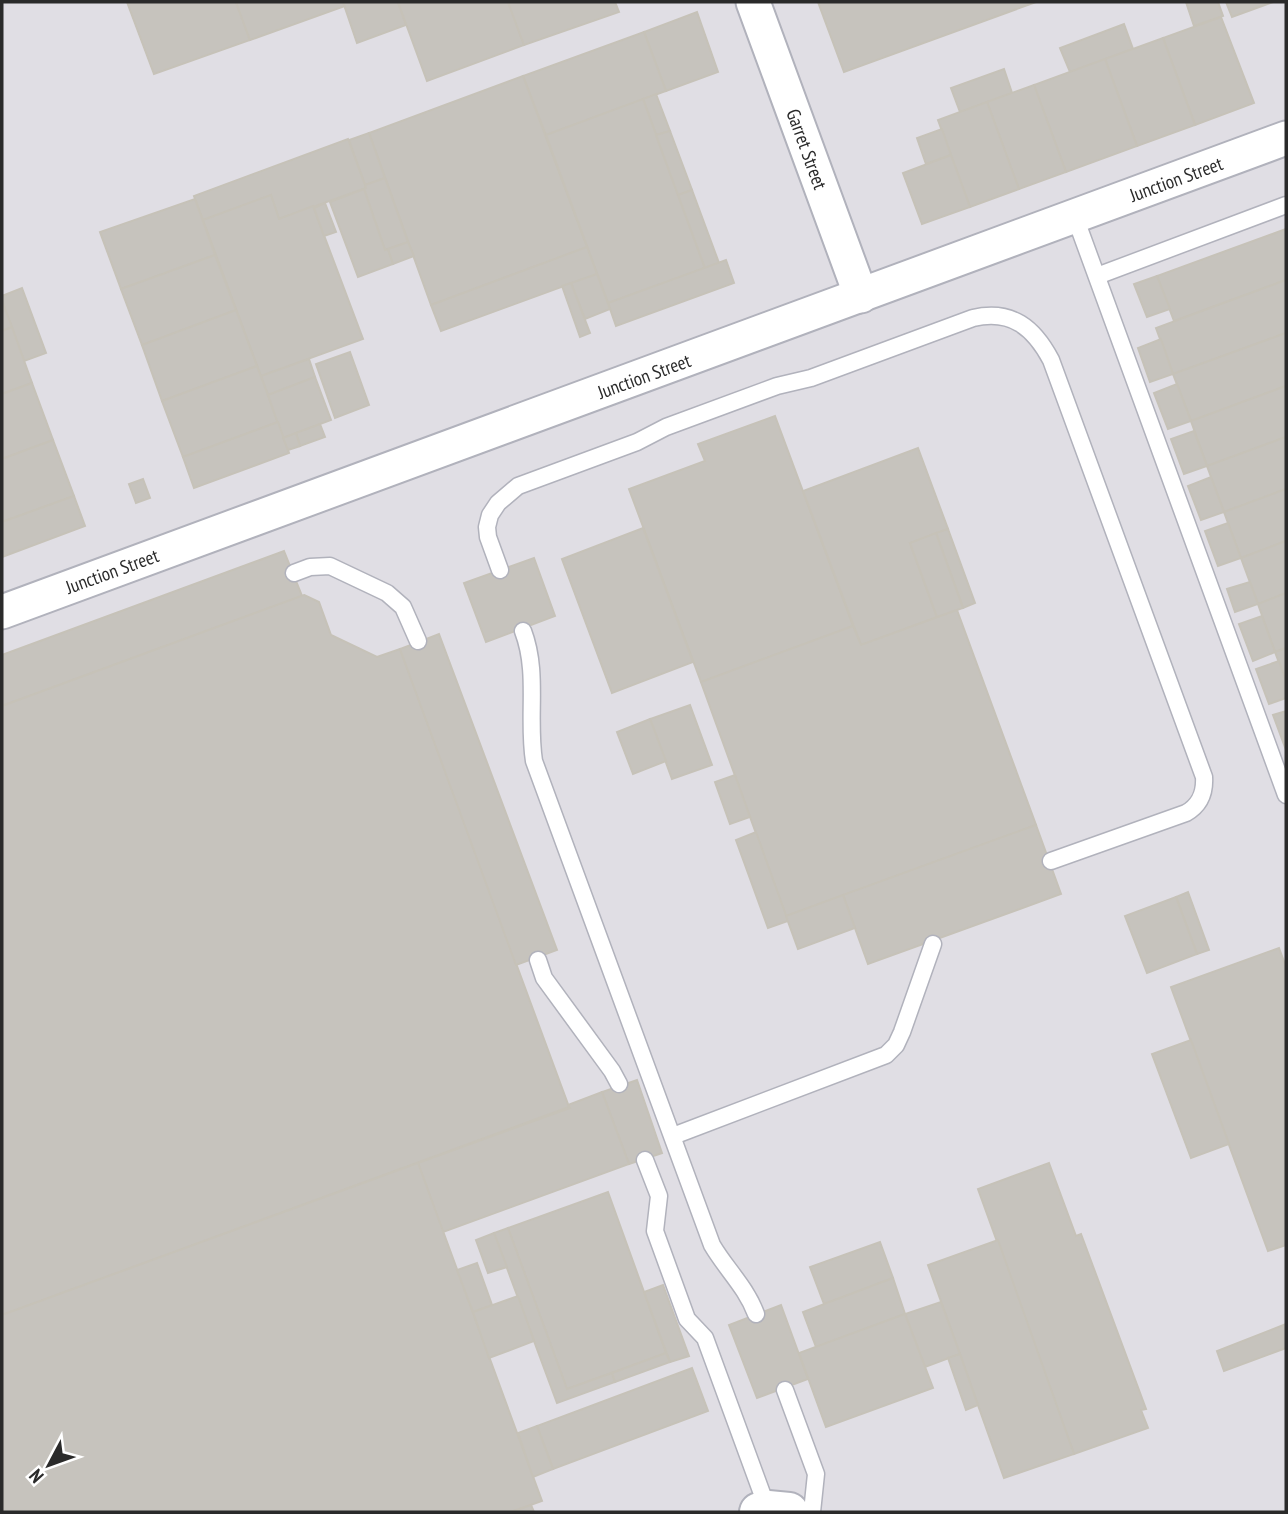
<svg xmlns="http://www.w3.org/2000/svg" width="1288" height="1514" viewBox="0 0 1288 1514" font-family="'PT Sans Narrow',sans-serif">
<style>
.industrial{fill:#e0dee4}
.building{fill:#c6c3bd;stroke:#c6c2b8;stroke-width:2}
.lines{fill:none;stroke-linecap:round;stroke-linejoin:round}
.lane-casing{stroke:#b1b2bc;stroke-width:19}
.street-casing{stroke:#b1b2bc;stroke-width:37}
.secondary-casing{stroke:#b1b2bc;stroke-width:42}
.lane{stroke:#fff;stroke-width:16}
.street{stroke:#fff;stroke-width:33}
.secondary{stroke:#fff;stroke-width:38}
.labels{text-anchor:middle;dominant-baseline:central;stroke-width:7;stroke-linejoin:round;paint-order:stroke}
.street-label{font-size:19px;fill:#2a2a2a;stroke:#fff}
</style>
<rect width="100%" height="100%" fill="#ebe7de"/>
<!-- industrial -->
<rect class="industrial" x="2" y="2" width="1284" height="1510"/>
<!-- building -->
<g class="building">
<polygon points="127,2 236,2 250,40 154,74"/>
<polygon points="236,2 343,2 345,6 250,40"/>
<polygon points="343,2 398,2 406,25 357,43"/>
<polygon points="398,2 508,2 524,45 427,81"/>
<polygon points="508,2 615,2 619,12 524,45"/>
<polygon points="818,2 1036,2 844,72"/>
<polygon points="1186,2 1218,2 1223,16 1194,26"/>
<polygon points="1226,2 1273,2 1232,17"/>
<polygon points="697,12 718,72 666,91 644,32"/>
<polygon points="1221,17 1254,103 1195,125 1163,38"/>
<polygon points="1124,24 1133,49 1070,72 1060,48"/>
<polygon points="644,32 666,91 546,135 523,76"/>
<polygon points="1163,38 1195,125 1137,146 1105,59"/>
<polygon points="1105,59 1137,146 1066,172 1034,85"/>
<polygon points="1004,69 1012,93 960,112 951,88"/>
<polygon points="523,76 587,247 431,305 369,133"/>
<polygon points="1034,85 1066,172 1019,189 987,102"/>
<polygon points="656,94 670,131 656,135 643,99"/>
<polygon points="643,99 705,268 608,303 546,135"/>
<polygon points="987,102 1019,189 970,207 938,120"/>
<polygon points="942,129 951,155 926,164 917,138"/>
<polygon points="670,131 692,190 678,195 656,135"/>
<polygon points="369,133 385,178 365,185 349,140"/>
<polygon points="348,139 366,188 279,219 271,195 203,220 194,196"/>
<polygon points="951,155 970,207 922,224 903,173"/>
<polygon points="385,178 408,242 385,250 364,189 366,188 365,185"/>
<polygon points="364,189 385,250 388,249 393,264 358,277 330,202"/>
<polygon points="692,190 719,263 705,268 678,195"/>
<polygon points="271,195 279,219 313,206 363,339 261,376 203,220"/>
<polygon points="195,199 215,255 121,289 100,232"/>
<polygon points="325,203 336,232 324,236 314,208"/>
<polygon points="1286,229 1286,280 1174,321 1157,276"/>
<polygon points="408,242 414,256 393,264 388,249"/>
<polygon points="587,247 597,274 441,331 431,305"/>
<polygon points="215,255 236,310 142,345 121,289"/>
<polygon points="726,260 734,283 616,326 608,303"/>
<polygon points="597,274 610,309 585,319 571,283"/>
<polygon points="1157,276 1170,309 1147,317 1134,284"/>
<polygon points="1286,280 1286,333 1173,374 1156,328"/>
<polygon points="571,283 590,333 580,337 562,286"/>
<polygon points="22,288 46,353 24,361 2,301 2,296"/>
<polygon points="2,301 12,327 2,331"/>
<polygon points="236,310 257,366 162,401 142,345"/>
<polygon points="12,327 32,383 2,394 2,331"/>
<polygon points="1286,333 1286,386 1191,421 1173,374"/>
<polygon points="1161,339 1173,374 1150,382 1138,348"/>
<polygon points="350,352 369,405 335,418 316,364"/>
<polygon points="309,359 315,377 268,395 261,376"/>
<polygon points="257,366 278,422 183,457 162,401"/>
<polygon points="315,377 331,420 283,438 268,395"/>
<polygon points="32,383 53,440 2,459 2,394"/>
<polygon points="1177,384 1191,421 1168,429 1154,393"/>
<polygon points="1286,386 1286,437 1207,466 1191,421"/>
<polygon points="775,416 853,626 701,682 629,489 705,461 698,444"/>
<polygon points="278,422 289,453 194,488 183,457"/>
<polygon points="320,424 325,437 300,446 296,433"/>
<polygon points="1194,431 1207,466 1184,474 1171,439"/>
<polygon points="296,433 300,446 288,450 283,438"/>
<polygon points="1286,437 1286,489 1224,512 1207,466"/>
<polygon points="53,440 74,496 2,522 2,459"/>
<polygon points="918,448 948,529 910,543 937,617 861,645 803,491"/>
<polygon points="1211,477 1224,512 1201,520 1188,486"/>
<polygon points="143,479 150,498 136,503 129,484"/>
<polygon points="1286,489 1286,541 1241,558 1224,512"/>
<polygon points="74,496 85,526 2,557 2,522"/>
<polygon points="1228,523 1241,558 1218,566 1205,531"/>
<polygon points="643,528 693,662 612,693 562,559"/>
<polygon points="948,529 975,603 963,608 936,533"/>
<polygon points="936,533 963,608 937,617 910,543"/>
<polygon points="1286,541 1286,593 1258,604 1241,558"/>
<polygon points="284,551 302,596 2,706 2,655"/>
<polygon points="534,558 555,616 486,642 464,583"/>
<polygon points="1250,582 1258,604 1235,612 1227,589"/>
<polygon points="1286,593 1286,648 1275,652 1258,604"/>
<polygon points="304,595 319,602 331,635 377,657 400,649 569,1107 2,1315 2,706"/>
<polygon points="957,610 1036,825 786,916 701,682 853,626 861,645"/>
<polygon points="1262,616 1275,652 1253,661 1239,624"/>
<polygon points="439,634 557,950 516,965 400,649"/>
<polygon points="1286,648 1286,681 1275,652"/>
<polygon points="1279,661 1286,681 1286,698 1269,704 1256,669"/>
<polygon points="690,705 712,765 672,779 650,719"/>
<polygon points="1286,711 1286,750 1273,715"/>
<polygon points="650,719 666,761 633,774 617,732"/>
<polygon points="735,775 750,817 730,824 715,782"/>
<polygon points="1036,825 1061,894 868,964 843,895"/>
<polygon points="756,832 788,921 768,928 736,840"/>
<polygon points="1188,892 1209,950 1197,954 1176,897"/>
<polygon points="843,895 855,928 798,949 786,916"/>
<polygon points="1176,897 1197,954 1147,973 1125,916"/>
<polygon points="1279,948 1286,967 1286,1245 1268,1251 1171,987"/>
<polygon points="1191,1040 1229,1144 1191,1158 1152,1054"/>
<polygon points="637,1080 662,1153 629,1164 602,1092"/>
<polygon points="602,1092 629,1164 443,1232 418,1163 570,1108 568,1105"/>
<polygon points="418,1163 542,1501 511,1512 2,1512 2,1315"/>
<polygon points="1049,1163 1076,1236 1081,1234 1146,1409 1141,1410 1148,1428 1074,1454 978,1189"/>
<polygon points="608,1192 666,1353 567,1389 508,1228"/>
<polygon points="508,1228 567,1389 612,1373 615,1382 557,1403 494,1233"/>
<polygon points="494,1233 507,1267 488,1273 476,1240"/>
<polygon points="998,1240 1074,1454 1004,1478 928,1265"/>
<polygon points="880,1242 893,1278 824,1304 810,1267"/>
<polygon points="477,1263 492,1305 473,1312 457,1270"/>
<polygon points="893,1278 905,1314 816,1347 803,1312"/>
<polygon points="663,1285 689,1356 670,1362 644,1292"/>
<polygon points="518,1296 534,1341 489,1358 473,1312"/>
<polygon points="941,1302 960,1354 925,1367 905,1314"/>
<polygon points="781,1305 808,1379 757,1398 729,1325"/>
<polygon points="905,1314 933,1388 826,1427 799,1353"/>
<polygon points="1286,1324 1286,1348 1224,1371 1217,1351"/>
<polygon points="666,1353 670,1362 615,1382 612,1373"/>
<polygon points="960,1354 978,1405 966,1410 948,1358"/>
<polygon points="692,1368 708,1411 553,1469 537,1426"/>
<polygon points="537,1426 553,1469 533,1477 518,1433"/>
<polygon points="531,1505 534,1512 511,1512"/>
</g>
<g class="lines">
<!-- lane casing -->
<g class="lane-casing">
<g id="lane">
<polyline points="1075,217 1286,795"/>
<polyline points="1097,276 1286,205"/>
<path d="M 500,570 L 488,537 L 487,527 L 490,515 L 498,503 L 518,486 L 637,442 L 666,427 L 777,386 L 811,378 L 973,318 C 1012,309 1034,328 1051,360 L 1204,777 C 1205,793 1200,805 1186,813 L 1051,861"/>
<polyline points="294,573 310,567 330,566 387,593 403,607 418,641"/>
<path d="M 523,631 C 539,673 527,717 534,761 L 712,1245 C 726,1269 746,1287 756,1314"/>
<polyline points="538,960 544,978 612,1071 619,1084"/>
<polyline points="673,1136 886,1055 896,1045 902,1032 933,944"/>
<polyline points="645,1160 659,1196 655,1231 687,1319 705,1338 768,1510"/>
<polyline points="785,1390 816,1474 812,1512"/>
</g>
</g>
<!-- street casing -->
<g class="street-casing">
<g id="street">
<polyline points="753,2 861,296"/>
<polyline points="2,612 1286,138"/>
</g>
</g>
<!-- secondary casing -->
<g class="secondary-casing">
<polyline id="secondary" points="759,1512 768,1510 789,1512"/>
</g>
<!-- lane -->
<use href="#lane" class="lane"/>
<!-- street -->
<use href="#street" class="street"/>
<!-- secondary -->
<use href="#secondary" class="secondary"/>
</g>
<g class="labels">
<!-- street labels -->
<g class="street-label">
<text transform="translate(807 149) rotate(70)">Garret Street</text>
<text transform="translate(1176 179) rotate(-20)">Junction Street</text>
<text transform="translate(644 376) rotate(-20)">Junction Street</text>
<text transform="translate(112 571) rotate(-20)">Junction Street</text>
</g>
</g>
<!-- border -->
<rect width="1288" height="1514" fill="none" stroke="#2a2a2a" stroke-width="7"/>
<!-- north arrow -->
<g transform="translate(49 1465) rotate(229)" stroke="#ffffff" stroke-width="5" paint-order="stroke">
<path d="M0-5L12 26L0 18L-12 26Z" fill="#2a2a2a"/>
<text y="-10" font-size="19" font-weight="bold" text-anchor="middle" fill="#2a2a2a">N</text>
</g>
</svg>
